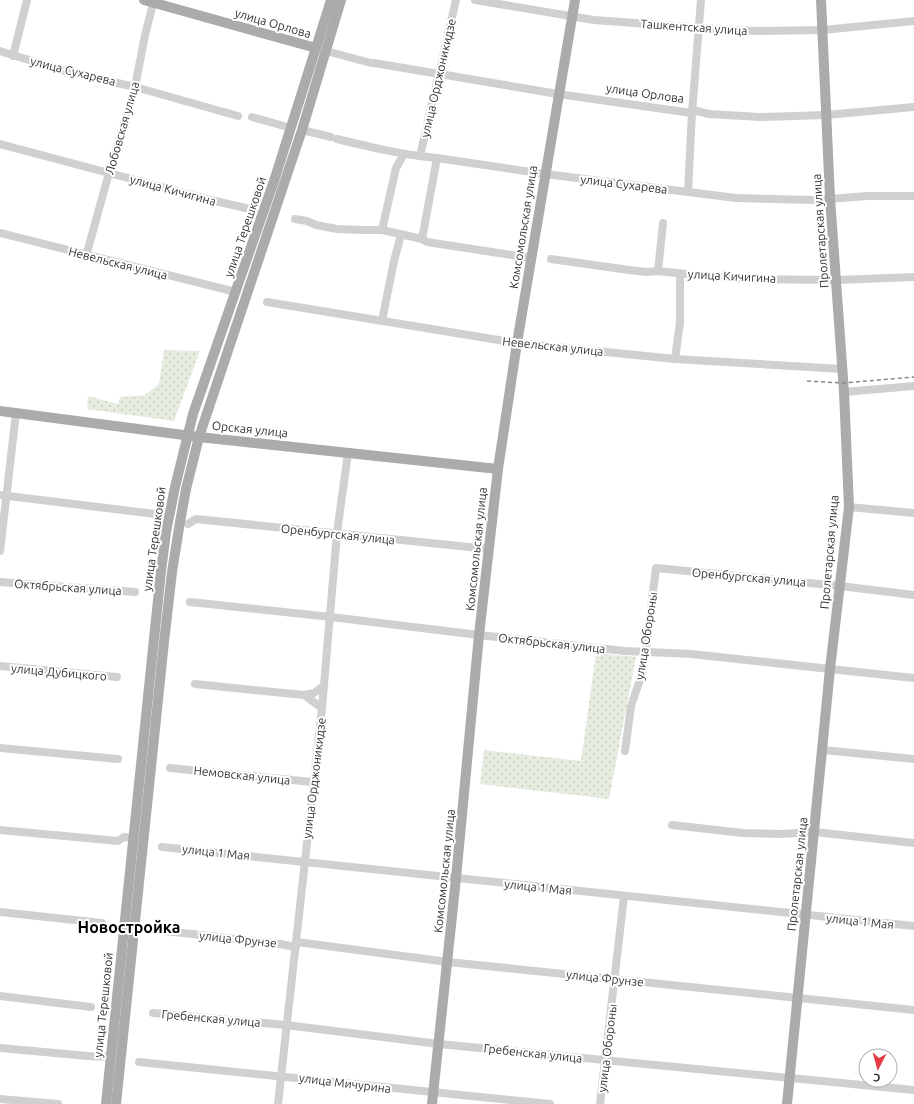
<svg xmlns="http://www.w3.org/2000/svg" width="914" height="1104" viewBox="0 0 914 1104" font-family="Ubuntu,sans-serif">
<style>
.green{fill:url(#green-dots)}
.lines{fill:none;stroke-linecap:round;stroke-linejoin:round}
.minor{stroke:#d0d0d0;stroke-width:8}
.major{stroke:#ababab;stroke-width:10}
.rail{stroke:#888;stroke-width:1.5;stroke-dasharray:4 3;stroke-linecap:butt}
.labels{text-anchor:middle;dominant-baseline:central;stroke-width:4;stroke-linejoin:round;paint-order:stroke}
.street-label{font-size:12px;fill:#333;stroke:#fff}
.district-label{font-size:16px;font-weight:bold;fill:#000;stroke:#fff}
</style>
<defs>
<pattern id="green-dots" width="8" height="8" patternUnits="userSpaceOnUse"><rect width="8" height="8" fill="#e6ecdf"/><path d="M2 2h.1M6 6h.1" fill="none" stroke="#c6cbc0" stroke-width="1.8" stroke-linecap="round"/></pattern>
</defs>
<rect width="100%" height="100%" fill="#fff"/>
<!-- green -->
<g class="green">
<polygon points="164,350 200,351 174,421 87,409 88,396 118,404 120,397 145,395 159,384"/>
<polygon points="596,653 636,657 609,799 480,784 484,750 581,761"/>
</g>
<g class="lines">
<!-- minor -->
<g class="minor">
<polyline points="475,0 594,20 730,30 760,31 823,30 914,21"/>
<polyline points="0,51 68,72 135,87 238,116"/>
<polyline points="326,51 371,63"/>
<polyline points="13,56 27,0"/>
<polyline points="374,63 558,94 692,113 697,111 709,114 760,117 826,115 914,107"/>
<polyline points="252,117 291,128"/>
<polyline points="302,130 331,137"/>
<path d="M 337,139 C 370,147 403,155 437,158 L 545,174 L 736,198 L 815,200 L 868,196 L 914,196"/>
<polyline points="0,144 211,200 254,210"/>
<polyline points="420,156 456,0"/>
<polyline points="688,192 692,113 701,0"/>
<polyline points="295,219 307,221 316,225 337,229 362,230 382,230 422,239 427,242 531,258"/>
<polyline points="382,230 396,168 404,154"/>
<polyline points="0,233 236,292"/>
<polyline points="422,239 437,158"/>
<polyline points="86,256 109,173 135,87 145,35 154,0"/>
<polyline points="551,259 629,270 647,272 658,271 704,276 751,279 837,280 914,277"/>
<polyline points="658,271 663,223"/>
<polyline points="267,302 517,343 675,359 842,369"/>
<polyline points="382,321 394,261 401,235"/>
<polyline points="675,359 680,322 680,274"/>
<polyline points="844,392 914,386"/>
<polyline points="0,495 155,514"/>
<polyline points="849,507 914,513"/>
<polyline points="188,524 196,519 489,549"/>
<polyline points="0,551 16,413"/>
<polyline points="0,582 135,592"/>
<polyline points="190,602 331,617 479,635 625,651 691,654 914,678"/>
<polyline points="0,666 117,677"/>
<polyline points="195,684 304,695 314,693 324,686"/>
<polyline points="304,695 322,708"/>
<polyline points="0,748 118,759"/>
<polyline points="823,750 914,759"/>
<polyline points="625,751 631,706 643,671 656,568 840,586 914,595"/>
<polyline points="170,768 313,782"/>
<polyline points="672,825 743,833 781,834 815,832 914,843"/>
<polyline points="0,830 118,841 124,837 134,838"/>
<path d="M 162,847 C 413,872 663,901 914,926"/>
<polyline points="0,912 102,923"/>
<polyline points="156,930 280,944 296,947"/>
<polyline points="297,942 448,962 914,1010"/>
<polyline points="0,996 91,1007"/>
<polyline points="153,1013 286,1025 439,1044 914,1090"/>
<polyline points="0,1048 88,1056 111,1057"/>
<path d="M 139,1062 C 276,1075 413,1091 550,1104"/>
<polyline points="0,1099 58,1104"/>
<polyline points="278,1104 322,708 337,533 348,453"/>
<polyline points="600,1104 624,896"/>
</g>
<!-- major -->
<g class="major">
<polyline points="144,0 316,48"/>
<polyline points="0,411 199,437 498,469"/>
<polyline points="106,1104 161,571 166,532 175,487 193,414 275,178 331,0"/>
<polyline points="116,1104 164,642 172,572 180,522 186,489 199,437 302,130 341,0"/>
<polyline points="432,1104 456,878 479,635 498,469 517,343 575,0"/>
<polyline points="787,1104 830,669 849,507 844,392 830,198 821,0"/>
</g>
<!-- rail -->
<polyline class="rail" points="807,381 843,383 914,377"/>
</g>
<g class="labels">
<!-- street labels -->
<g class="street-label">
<text transform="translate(273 23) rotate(16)">улица Орлова</text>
<text transform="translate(694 27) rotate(4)">Ташкентская улица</text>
<text transform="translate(73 71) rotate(14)">улица Сухарева</text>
<text transform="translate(438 78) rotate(-77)">улица Орджоникидзе</text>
<text transform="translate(645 93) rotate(8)">улица Орлова</text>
<text transform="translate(122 128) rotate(-74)">Лобовская улица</text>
<text transform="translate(624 184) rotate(7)">улица Сухарева</text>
<text transform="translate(173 190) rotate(15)">улица Кичигина</text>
<text transform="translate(245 227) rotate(-71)">улица Терешковой</text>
<text transform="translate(523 227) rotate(-81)">Комсомольская улица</text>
<text transform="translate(820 231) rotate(-94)">Пролетарская улица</text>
<text transform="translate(118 263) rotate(14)">Невельская улица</text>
<text transform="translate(732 276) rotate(3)">улица Кичигина</text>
<text transform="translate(553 346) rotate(6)">Невельская улица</text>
<text transform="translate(250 429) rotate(6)">Орская улица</text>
<text transform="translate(338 534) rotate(6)">Оренбургская улица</text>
<text transform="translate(154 539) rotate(-82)">улица Терешковой</text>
<text transform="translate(476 549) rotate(-84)">Комсомольская улица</text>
<text transform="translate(829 552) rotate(-85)">Пролетарская улица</text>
<text transform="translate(749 577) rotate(5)">Оренбургская улица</text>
<text transform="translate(68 587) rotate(4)">Октябрьская улица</text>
<text transform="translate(646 636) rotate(-81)">улица Обороны</text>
<text transform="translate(552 643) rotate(6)">Октябрьская улица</text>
<text transform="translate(59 672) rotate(5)">улица Дубицкого</text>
<text transform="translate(242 775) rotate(6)">Немовская улица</text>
<text transform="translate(314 778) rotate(-83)">улица Орджоникидзе</text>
<text transform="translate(216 852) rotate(6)">улица 1 Мая</text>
<text transform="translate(444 871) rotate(-84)">Комсомольская улица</text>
<text transform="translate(797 874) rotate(-84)">Пролетарская улица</text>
<text transform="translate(538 887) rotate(6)">улица 1 Мая</text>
<text transform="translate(860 921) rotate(6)">улица 1 Мая</text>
<text transform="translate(238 939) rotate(6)">улица Фрунзе</text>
<text transform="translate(605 978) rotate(6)">улица Фрунзе</text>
<text transform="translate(103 1005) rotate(-84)">улица Терешковой</text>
<text transform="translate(211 1018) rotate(5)">Гребенская улица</text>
<text transform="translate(607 1048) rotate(-83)">улица Обороны</text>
<text transform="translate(533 1053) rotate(6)">Гребенская улица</text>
<text transform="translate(345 1083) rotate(7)">улица Мичурина</text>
</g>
<!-- district labels -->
<g class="district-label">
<text x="129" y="927">Новостройка</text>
</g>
</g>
<!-- north arrow -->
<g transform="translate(878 1068) rotate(186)"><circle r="19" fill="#ffffff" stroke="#adadad"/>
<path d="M0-3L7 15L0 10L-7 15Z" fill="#e63946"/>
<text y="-6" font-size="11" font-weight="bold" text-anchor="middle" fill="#333333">С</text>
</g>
</svg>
